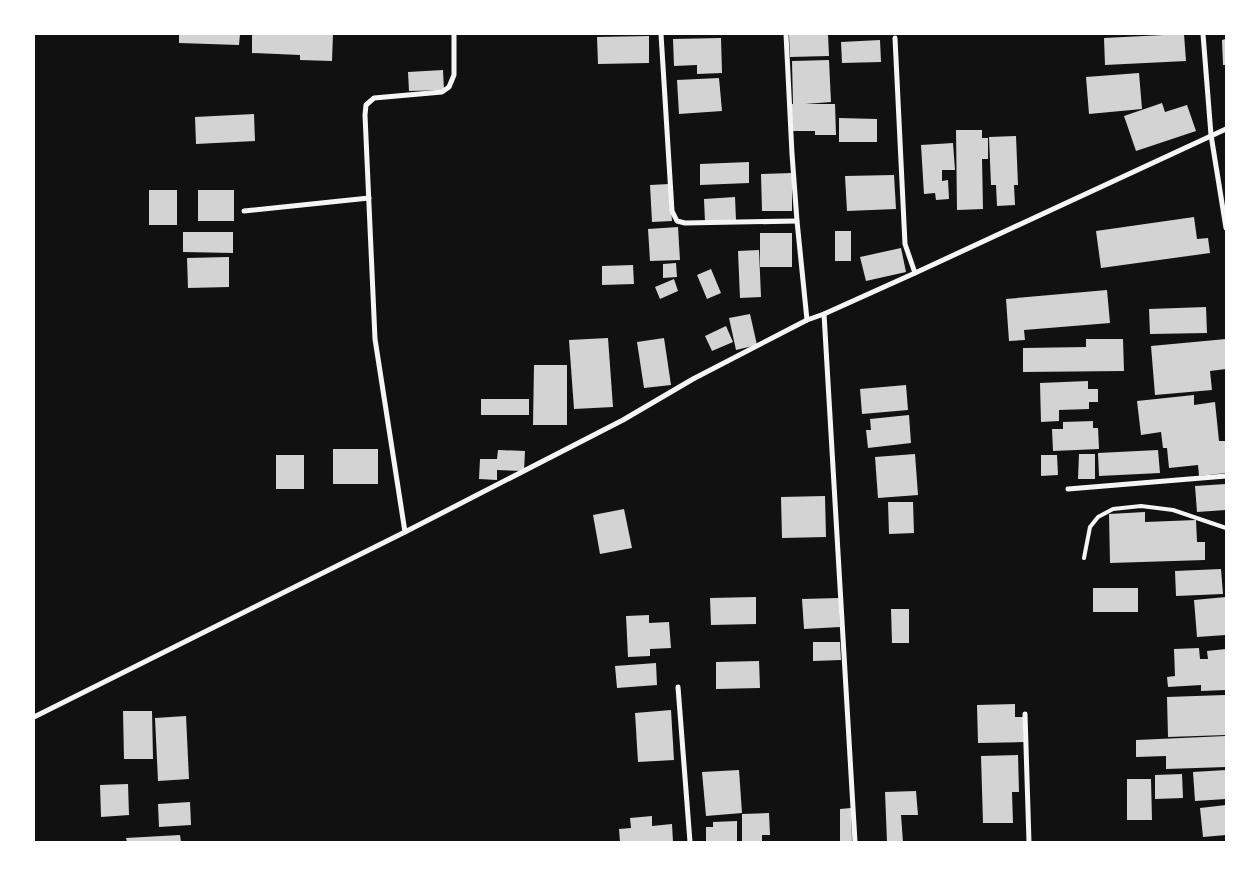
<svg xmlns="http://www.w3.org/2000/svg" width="1260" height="876" viewBox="0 0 1260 876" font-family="Overpass,sans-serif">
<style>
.building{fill:#d3d3d3}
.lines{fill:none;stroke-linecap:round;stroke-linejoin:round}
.service{stroke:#f5f5f5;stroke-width:4}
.minor{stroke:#f5f5f5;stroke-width:5}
</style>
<rect width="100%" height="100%" fill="#111"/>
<!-- building -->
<g class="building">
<polygon points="179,34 240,34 239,45 179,43"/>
<polygon points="252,34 333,34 332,61 300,60 300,55 252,53"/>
<polygon points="789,34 828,34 829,56 790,57"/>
<polygon points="1184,34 1186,61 1105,65 1104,38"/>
<polygon points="649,36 649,63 598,64 597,37"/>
<polygon points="721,38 722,73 697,74 697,65 674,66 673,39"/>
<polygon points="1226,39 1226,65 1223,65 1222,40"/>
<polygon points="880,40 881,62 842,63 841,42"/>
<polygon points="829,60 831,102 805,104 835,104 836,135 815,135 815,131 791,131 790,104 793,104 792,61"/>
<polygon points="443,70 444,90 409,91 408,72"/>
<polygon points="1139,73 1142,109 1089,114 1086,77"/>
<polygon points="719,78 722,111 679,114 677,80"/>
<polygon points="1162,103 1165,112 1187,105 1196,131 1136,151 1124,116"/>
<polygon points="254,114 255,141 196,144 195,117"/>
<polygon points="839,118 877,119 877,142 839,142"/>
<polygon points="956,130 982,130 982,138 988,138 988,159 982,159 983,209 957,210"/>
<polygon points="1016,136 1018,185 1014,185 1015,205 997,206 996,185 991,185 989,137"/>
<polygon points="953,143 955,170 942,170 942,181 948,180 949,199 936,200 935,193 924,194 921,145"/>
<polygon points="749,162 749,183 700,185 700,164"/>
<polygon points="792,173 792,211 762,211 761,174"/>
<polygon points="894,175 896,209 847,211 845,176"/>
<polygon points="669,184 672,221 652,222 650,185"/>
<rect x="149" y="190" width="28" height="35"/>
<rect x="198" y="190" width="36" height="31"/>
<polygon points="735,197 736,220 705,222 704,199"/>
<polygon points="1194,217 1197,239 1208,238 1210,253 1101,268 1096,231"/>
<polygon points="678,227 680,260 650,261 648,229"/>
<rect x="835" y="231" width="16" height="30"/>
<polygon points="183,232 233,232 233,253 183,252"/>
<rect x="760" y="233" width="32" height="34"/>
<polygon points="901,248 906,272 866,281 860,257"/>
<polygon points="759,250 761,297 740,298 738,251"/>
<polygon points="229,257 229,287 188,288 187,258"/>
<polygon points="676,263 677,277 663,278 663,264"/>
<polygon points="633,265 634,284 602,285 602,266"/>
<polygon points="711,269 721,293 707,299 697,275"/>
<polygon points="674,279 678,291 660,299 655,287"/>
<polygon points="1107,290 1110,323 1024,330 1025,340 1009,341 1006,299"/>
<polygon points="1206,307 1207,333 1150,334 1149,309"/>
<polygon points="750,314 757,345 736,350 729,318"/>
<polygon points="726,326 733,342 712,351 705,336"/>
<polygon points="608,338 613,407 574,409 569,340"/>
<polygon points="664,338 671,385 644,388 637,342"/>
<polygon points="1086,339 1123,339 1124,371 1023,372 1023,348 1086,347"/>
<polygon points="1226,339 1226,369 1210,371 1212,390 1155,395 1151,346"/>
<polygon points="534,365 567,365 567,425 533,425"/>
<polygon points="1088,381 1088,389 1098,389 1098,402 1089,402 1089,409 1059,410 1059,421 1041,422 1040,383"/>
<polygon points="906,385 908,410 862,414 860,389"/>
<polygon points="1194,395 1194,405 1215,402 1219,441 1226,441 1226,473 1199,476 1198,465 1169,468 1167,448 1163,448 1161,432 1141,435 1137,401"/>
<rect x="481" y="399" width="48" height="16"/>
<polygon points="909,415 911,443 868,448 866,430 871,430 870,419"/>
<polygon points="1093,421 1093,428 1098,428 1099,449 1053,451 1052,429 1063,429 1063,422"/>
<rect x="333" y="449" width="45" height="35"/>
<polygon points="498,450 525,451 524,471 497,470 497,480 479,479 480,459 497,459"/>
<polygon points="1158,450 1160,473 1099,476 1098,453"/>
<polygon points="915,454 918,495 878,498 875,457"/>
<polygon points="1079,454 1095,454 1095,479 1078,479"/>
<rect x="276" y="455" width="28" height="34"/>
<polygon points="1041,455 1057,455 1058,475 1041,476"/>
<polygon points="1226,484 1226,510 1197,512 1195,486"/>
<polygon points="825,496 826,537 782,538 781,497"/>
<polygon points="888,502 913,502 914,533 889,534"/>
<polygon points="624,509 632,548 600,554 593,515"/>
<polygon points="1145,512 1145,522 1196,520 1197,542 1205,542 1205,560 1110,563 1109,514"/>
<polygon points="1221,569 1223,594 1176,596 1175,571"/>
<rect x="1093" y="588" width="45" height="24"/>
<polygon points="756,597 756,624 711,625 710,598"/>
<polygon points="1226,597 1226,635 1197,637 1194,600"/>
<polygon points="839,598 840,627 804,629 802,599"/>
<polygon points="891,609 909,609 909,643 892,643"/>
<polygon points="649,615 649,623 669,622 671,648 650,649 650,656 628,657 626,616"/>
<polygon points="813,642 840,642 841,660 813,661"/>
<polygon points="1199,648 1200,659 1208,659 1207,651 1226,649 1226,690 1201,691 1201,685 1168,687 1167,677 1175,676 1174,649"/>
<polygon points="759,661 760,688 716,689 716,662"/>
<polygon points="656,663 657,685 617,688 615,666"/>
<polygon points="1225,695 1226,705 1226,735 1168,737 1167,697"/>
<polygon points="1015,704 1015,717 1023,717 1024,742 978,743 977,705"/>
<polygon points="671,710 674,760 638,762 635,713"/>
<polygon points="123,711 152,711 153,759 124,759"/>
<polygon points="186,716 189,779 158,781 155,718"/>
<polygon points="1226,736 1226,767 1166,769 1166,756 1136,757 1136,740"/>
<polygon points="1018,755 1019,792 1012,792 1013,823 983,823 981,756"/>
<polygon points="739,770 742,813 706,816 702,772"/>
<polygon points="1226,770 1226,799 1195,801 1193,772"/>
<polygon points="1182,774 1183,798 1155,799 1155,775"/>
<polygon points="1127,779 1151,779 1152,820 1127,820"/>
<polygon points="128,784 129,815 101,817 100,785"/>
<polygon points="916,791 918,815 901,815 903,842 887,842 885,792"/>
<polygon points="190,802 191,825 159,827 158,804"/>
<polygon points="1226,805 1226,835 1203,837 1200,808"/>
<polygon points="851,808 852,842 840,842 840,809"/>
<polygon points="769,813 770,835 762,835 762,842 742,842 742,814"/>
<polygon points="652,816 652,826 672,824 673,842 620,842 619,829 631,828 630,818"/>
<polygon points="737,821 737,842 706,842 706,827 713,827 713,822"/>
<polygon points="180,835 181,842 127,842 126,838"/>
</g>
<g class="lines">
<!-- service -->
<polyline class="service" points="1084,558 1090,527 1098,517 1113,509 1141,506 1173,510 1226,528"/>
<!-- minor -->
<g class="minor">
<polyline points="661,34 672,211 677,221 685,223 797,221"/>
<polyline points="786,34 792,154 797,221 807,320"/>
<polyline points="1203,34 1211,135 1226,228"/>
<polyline points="895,38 905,244 915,273"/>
<polyline points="244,211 369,198"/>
<polyline points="824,314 855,842"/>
<polyline points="1068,489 1226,476"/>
<polyline points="405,532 375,339 365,115 366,105 374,98 442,92 449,87 454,75 454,34"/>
<polyline points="678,687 690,842"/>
<polyline points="1025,714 1029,842"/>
<polyline points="34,717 405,532 623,420 693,379 807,320 824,314 915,273 1226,129"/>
</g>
</g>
<!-- border -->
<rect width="1260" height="876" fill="none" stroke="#ffffff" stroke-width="70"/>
</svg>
